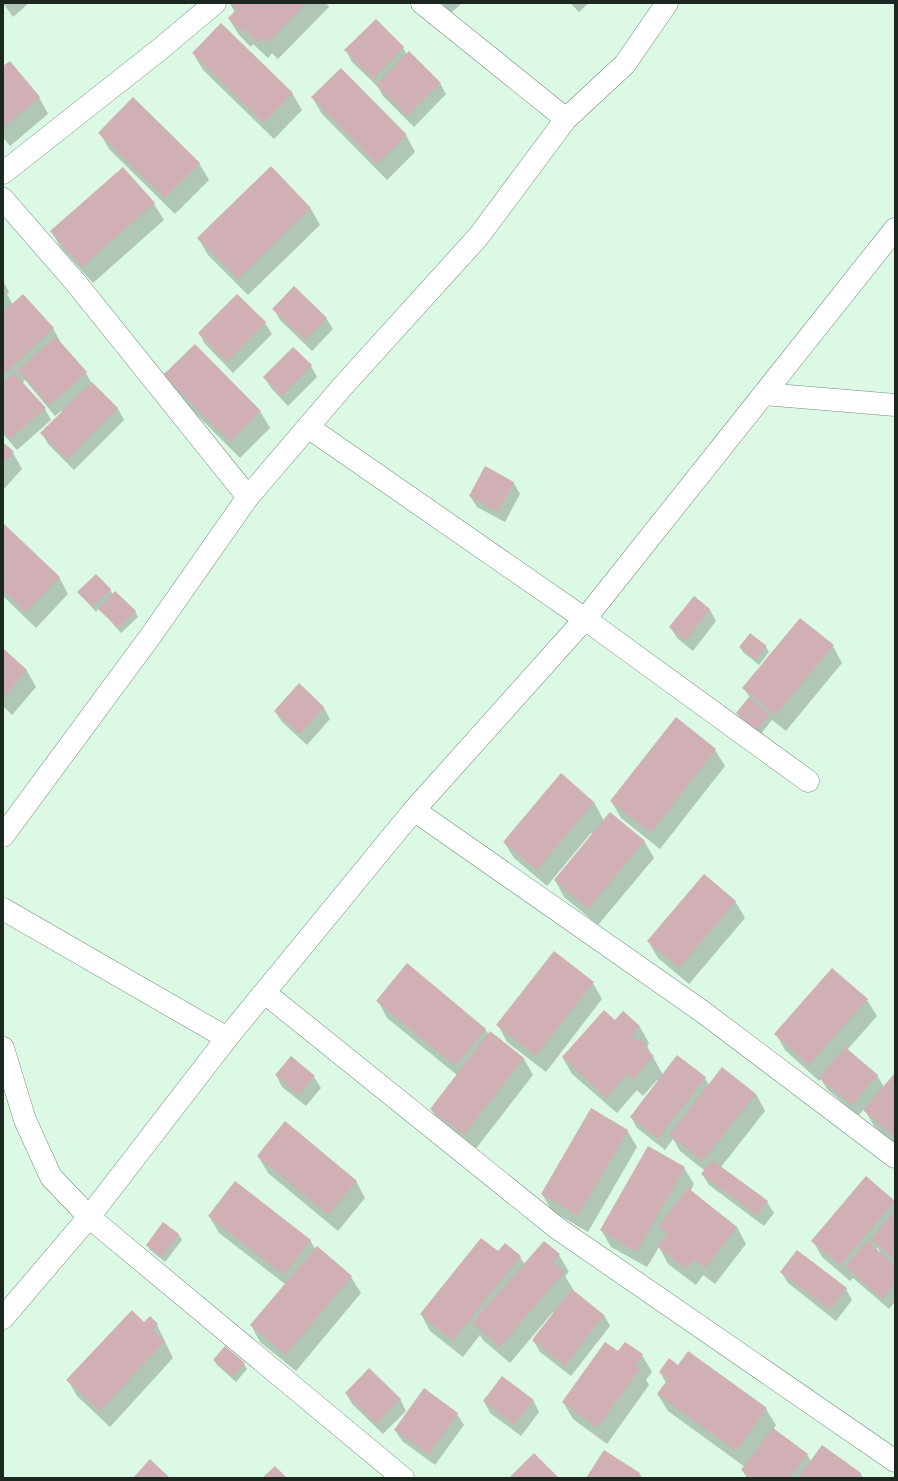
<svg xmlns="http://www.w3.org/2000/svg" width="898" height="1481" viewBox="0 0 898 1481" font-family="'Sofia Sans Condensed',sans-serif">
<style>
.shadow{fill:#0003;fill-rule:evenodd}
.building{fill:#d1b0b5}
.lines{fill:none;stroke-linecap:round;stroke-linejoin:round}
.minor-casing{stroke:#738c7b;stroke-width:23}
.minor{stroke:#fff;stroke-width:22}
</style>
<rect width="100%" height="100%" fill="#dcf9e5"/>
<!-- shadow -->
<g class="shadow">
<polygon points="3,3 29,3 13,17"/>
<polygon points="230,3 326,3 329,7 278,59 272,53 268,58 253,44 251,47 239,35 229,19 235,13"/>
<polygon points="441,3 462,3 451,13"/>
<polygon points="570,3 589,3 579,12"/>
<polygon points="376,20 403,48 407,55 440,83 446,94 414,127 383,96 378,87 352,62 346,50"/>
<polygon points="193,53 292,93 302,110 274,139 203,70"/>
<polygon points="3,66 39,97 48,114 10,146 3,137"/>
<polygon points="312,97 406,135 415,152 387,180 322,114"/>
<polygon points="100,133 199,163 209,180 175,214 109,149"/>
<polygon points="271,167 311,209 320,225 248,295 208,255 198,238"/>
<polygon points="123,168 154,204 164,220 93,283 61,248 51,231"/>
<polygon points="3,281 9,292 7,294 13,305 53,328 62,345 86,373 92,384 118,409 124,420 74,470 48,444 42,433 63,412 61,411 55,416 25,380 22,383 45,409 51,420 17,450 3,434"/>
<polygon points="237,295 265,323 272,334 233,373 205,344 199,333"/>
<polygon points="274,309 326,318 333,329 312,351 280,320"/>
<polygon points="293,348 311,366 317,377 288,406 271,388 264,377"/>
<polygon points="165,375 260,411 270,428 240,458 174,392"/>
<polygon points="3,443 13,453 22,469 3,490"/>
<polygon points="514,483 520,494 505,522 477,507 470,496"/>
<polygon points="3,524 59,577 68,594 36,628 3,596"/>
<polygon points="110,589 113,595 135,611 138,617 121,633 99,608 96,612 79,592"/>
<polygon points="694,597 710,610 716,621 693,651 677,638 670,627"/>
<polygon points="833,646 842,663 786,731 772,720 760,735 740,718 737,713 750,698 744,688"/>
<polygon points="740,647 766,647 769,652 759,665 743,652"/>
<polygon points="3,650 27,671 36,687 12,715 3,706"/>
<polygon points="299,685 324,708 330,719 307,745 282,722 275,711"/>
<polygon points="715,750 725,766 660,849 621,818 611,801"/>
<polygon points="594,802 604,821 644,841 654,858 598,925 564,897 555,880 593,834 591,833 547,886 514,858 504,842"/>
<polygon points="735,901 745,918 689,984 658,958 648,941"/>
<polygon points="593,983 602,999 546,1072 507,1042 498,1025"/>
<polygon points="867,1000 877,1016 847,1050 877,1075 884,1087 895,1074 895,1145 874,1126 864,1109 858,1116 827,1089 821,1079 819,1081 785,1050 776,1034"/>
<polygon points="378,1001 485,1029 489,1035 490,1033 524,1059 533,1075 474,1151 441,1126 431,1109 457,1075 387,1018"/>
<polygon points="615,1022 640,1027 649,1043 647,1046 663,1075 705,1078 709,1085 756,1094 765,1111 721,1167 767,1202 774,1213 764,1226 709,1185 702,1174 705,1171 680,1151 673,1139 665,1150 637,1128 631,1117 659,1081 657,1080 643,1096 637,1090 617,1113 572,1074 563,1058"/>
<polygon points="276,1075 314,1077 321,1088 306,1106 282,1087"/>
<polygon points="627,1130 637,1147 588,1232 552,1211 542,1194"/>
<polygon points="258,1156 356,1181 365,1198 338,1231 268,1173"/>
<polygon points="684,1168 694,1184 690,1192 737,1227 746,1244 715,1284 703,1275 696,1285 668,1264 659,1247 647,1267 611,1247 601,1230"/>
<path d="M 894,1201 L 895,1302 L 889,1309 L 853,1278 L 850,1281 L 822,1257 L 813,1241 ZM 878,1248 L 881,1254 L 876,1250 Z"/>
<polygon points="209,1216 310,1240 315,1249 351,1277 361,1293 296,1371 260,1342 251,1325 285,1284 219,1233"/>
<polygon points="164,1223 179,1235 182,1240 165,1262 150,1250 147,1245"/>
<polygon points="544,1242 559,1255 569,1272 565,1276 573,1289 572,1291 604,1315 610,1326 571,1376 540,1352 533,1340 554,1314 553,1312 510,1363 483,1340 480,1335 463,1357 430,1331 421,1314 498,1253 520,1257 525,1265"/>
<polygon points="781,1272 846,1289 852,1300 836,1321 788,1283"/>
<polygon points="144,1323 157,1325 173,1358 110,1427 77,1396 68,1380"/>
<polygon points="625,1343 642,1355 652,1372 646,1380 649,1385 607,1444 573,1419 563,1402 619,1353"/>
<polygon points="214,1360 244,1364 247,1369 236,1382 217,1365"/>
<polygon points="678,1366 766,1409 776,1425 773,1429 807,1454 811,1462 823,1446 861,1474 863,1478 747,1478 742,1470 745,1467 668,1411 658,1395 666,1383 660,1372"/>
<polygon points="346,1393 400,1399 406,1411 383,1434 352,1404"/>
<polygon points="533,1400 539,1412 521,1436 490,1413 484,1401"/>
<polygon points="457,1414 464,1425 435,1465 402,1441 395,1430"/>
<polygon points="604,1451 640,1474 642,1478 587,1478"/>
</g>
<!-- building -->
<g class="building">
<polygon points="229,3 307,3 268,43 262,37 258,42 243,28 241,31 228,18 236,10"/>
<polygon points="376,19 404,47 373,79 344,50"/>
<polygon points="221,23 293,93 264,123 192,53"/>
<polygon points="409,51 441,83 407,116 376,85"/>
<polygon points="10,61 40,97 3,128 3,66"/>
<polygon points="341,68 407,135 377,164 311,97"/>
<polygon points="133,97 200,163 165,198 98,133"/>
<polygon points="271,166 311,208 238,279 197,238"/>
<polygon points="123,167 155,203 82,267 50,231"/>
<polygon points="294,286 327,318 305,340 272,309"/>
<polygon points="23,294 54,328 3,375 3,312"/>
<polygon points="237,294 266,322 227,362 198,333"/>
<polygon points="56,337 87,372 49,406 18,370"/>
<polygon points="195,344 261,411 230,442 163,375"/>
<polygon points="293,347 312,365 282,396 263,377"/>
<polygon points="14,373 46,408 10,439 3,431 3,383"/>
<polygon points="92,382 118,408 67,460 40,433"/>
<polygon points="3,442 14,452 3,463"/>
<polygon points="485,466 514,482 498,512 469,496"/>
<polygon points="3,523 60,577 26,612 3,590"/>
<polygon points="96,574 111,589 92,607 77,592"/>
<polygon points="115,591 136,611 118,628 98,609"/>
<polygon points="694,596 710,609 686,641 669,627"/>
<polygon points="800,618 834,645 776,715 742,688"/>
<polygon points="750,633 767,646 756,660 739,647"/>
<polygon points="3,648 27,670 3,698"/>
<polygon points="299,683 324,707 300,734 274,711"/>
<polygon points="749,697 770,714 757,730 736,713"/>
<polygon points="676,717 716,749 651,833 610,801"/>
<polygon points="561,773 594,802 537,870 503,842"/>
<polygon points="610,812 645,841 588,909 554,880"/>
<polygon points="704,874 736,901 679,968 647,941"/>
<polygon points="554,951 594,982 536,1056 496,1025"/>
<polygon points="407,963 486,1029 455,1066 376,1001"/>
<polygon points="832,968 868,999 809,1065 774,1034"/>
<polygon points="604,1010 615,1020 623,1011 640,1026 632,1036 638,1041 640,1038 648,1046 645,1049 654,1056 633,1080 627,1074 607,1098 562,1057"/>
<polygon points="490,1031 524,1058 464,1135 430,1109"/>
<polygon points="845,1047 878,1075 852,1105 819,1078"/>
<polygon points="677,1055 706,1077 658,1139 630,1117"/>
<polygon points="291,1056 315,1076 299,1095 275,1075"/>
<polygon points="722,1067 756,1094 703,1161 669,1135"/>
<polygon points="895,1073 895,1137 863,1110"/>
<polygon points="591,1108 628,1130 578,1216 541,1194"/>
<polygon points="285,1121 357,1181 328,1215 257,1156"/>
<polygon points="648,1146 685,1167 637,1252 600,1230"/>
<polygon points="712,1160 768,1201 757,1215 701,1174"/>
<polygon points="866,1176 895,1201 840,1265 811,1241"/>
<polygon points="235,1181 311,1240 284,1275 208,1216"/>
<polygon points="688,1188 737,1227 706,1268 694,1259 686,1269 658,1247 667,1234 658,1227"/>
<polygon points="895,1211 895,1260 871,1239"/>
<polygon points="163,1222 179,1234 162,1257 146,1245"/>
<polygon points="481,1238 498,1251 505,1243 521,1256 453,1341 420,1314"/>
<polygon points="544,1241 560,1254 553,1262 564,1272 500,1347 472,1323"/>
<polygon points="867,1241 895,1265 895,1284 882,1299 845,1267"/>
<polygon points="317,1246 352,1276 286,1355 250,1325"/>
<polygon points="797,1250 847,1288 830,1310 780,1272"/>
<polygon points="572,1289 604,1315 565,1366 532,1340"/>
<polygon points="132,1310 144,1322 150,1316 158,1324 153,1330 165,1341 100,1411 66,1380"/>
<polygon points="605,1342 618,1351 625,1342 643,1354 636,1365 641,1368 597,1428 562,1402"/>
<polygon points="225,1346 245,1363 233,1377 213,1360"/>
<polygon points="688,1351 767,1408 736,1451 657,1394 668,1379 659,1372 669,1358 678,1365"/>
<polygon points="369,1368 401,1399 376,1424 345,1393"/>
<polygon points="502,1376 534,1400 514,1425 483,1401"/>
<polygon points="424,1388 458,1413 429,1454 394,1430"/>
<polygon points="773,1428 808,1454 789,1478 751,1478 741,1470"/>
<polygon points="822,1445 861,1473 858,1478 798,1478"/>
<polygon points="604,1450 640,1473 637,1478 586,1478"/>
<polygon points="534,1453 559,1478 509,1478"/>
<polygon points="150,1459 170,1478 133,1478"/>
<polygon points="275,1466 287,1478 262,1478"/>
</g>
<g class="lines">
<!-- minor casing -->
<g class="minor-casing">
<g id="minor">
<polyline points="422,3 566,119"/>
<polyline points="3,173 159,50 215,3"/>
<polyline points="3,199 76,283 248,497"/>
<polyline points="764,394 895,405"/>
<polyline points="308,427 585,619 808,781"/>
<polyline points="414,810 703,1012 895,1157"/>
<polyline points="3,836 152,634 248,497 343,386 478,237 566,119 625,64 667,3"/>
<polyline points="3,909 227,1038"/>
<polyline points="265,993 557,1228 895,1461"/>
<polyline points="3,1048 25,1120 51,1177 89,1217 403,1478"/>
<polyline points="3,1318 89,1217 227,1038 414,810 585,619 895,229"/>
</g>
</g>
<!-- minor -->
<use href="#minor" class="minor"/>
</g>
<!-- border -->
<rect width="898" height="1481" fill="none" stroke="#1c2720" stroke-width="8"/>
</svg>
